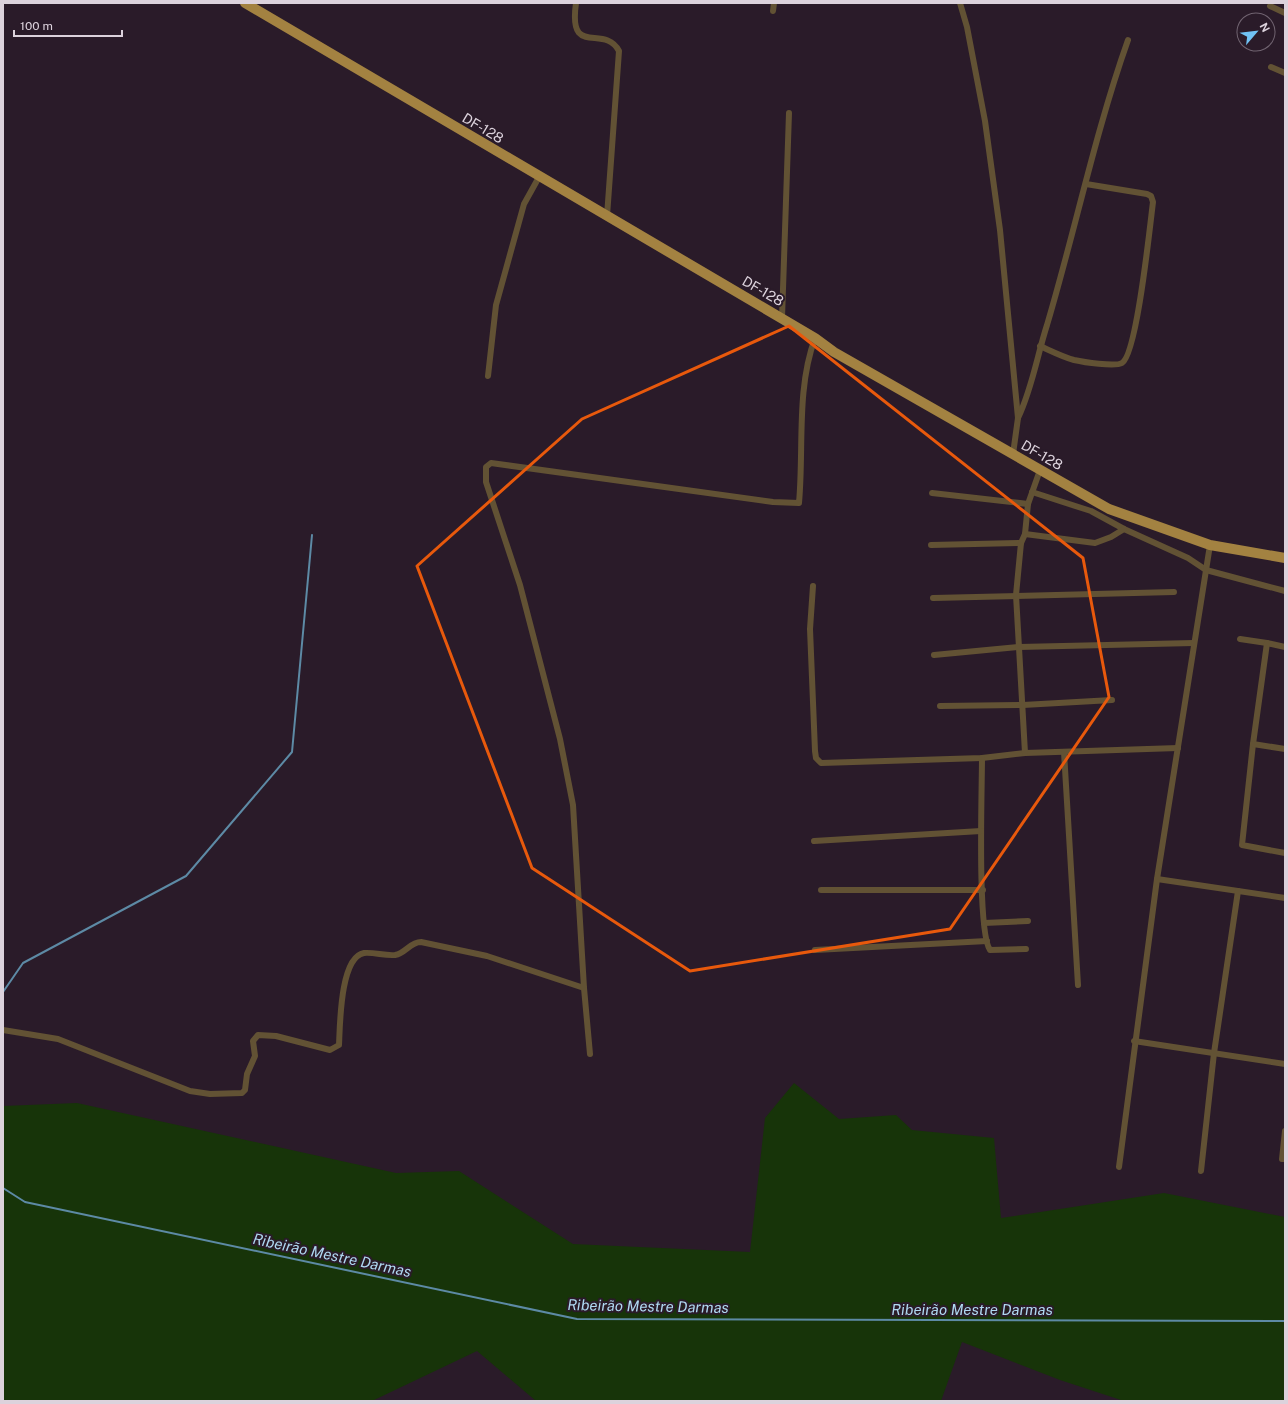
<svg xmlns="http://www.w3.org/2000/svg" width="1288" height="1404" viewBox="0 0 1288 1404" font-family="'Public Sans',sans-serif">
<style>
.green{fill:#173409}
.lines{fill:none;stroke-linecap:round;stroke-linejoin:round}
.stream{stroke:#5d8aa5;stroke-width:2}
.minor{stroke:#625234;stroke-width:6}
.primary{stroke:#a38241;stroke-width:10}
.marked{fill:none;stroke:#e8590c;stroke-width:3;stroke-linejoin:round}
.labels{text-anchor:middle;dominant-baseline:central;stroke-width:4;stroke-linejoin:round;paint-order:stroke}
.street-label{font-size:14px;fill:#dcd2dc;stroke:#2a1b29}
.water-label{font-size:15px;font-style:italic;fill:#afd8f1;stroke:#2a1b29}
</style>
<rect width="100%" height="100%" fill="#2a1b29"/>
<!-- green -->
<polygon class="green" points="794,1083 839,1119 896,1115 912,1130 994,1138 1001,1218 1164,1193 1285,1217 1285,1401 1124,1401 1060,1380 962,1342 941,1401 536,1401 477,1351 372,1401 3,1401 3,1106 77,1103 396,1173 459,1171 573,1244 750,1252 765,1118"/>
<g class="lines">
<!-- stream -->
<g class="stream">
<polyline points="3,992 23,963 186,876 292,752 312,535"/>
<polyline points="3,1188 25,1202 577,1319 1285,1321"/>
</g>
<!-- minor -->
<g class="minor">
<path d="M 576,3 C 568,59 604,23 619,51 L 607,216"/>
<polyline points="960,3 967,27 985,121 1000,230 1018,418 1013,454"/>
<polyline points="1270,6 1285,13"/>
<polyline points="773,11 774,3"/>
<polyline points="1271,67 1285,73"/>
<polyline points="782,318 789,113"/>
<path d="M 1040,346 C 1051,351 1063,357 1074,360 C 1083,362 1115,367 1122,363 C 1137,354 1150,225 1153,202 L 1151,196 L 1147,194 L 1086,184"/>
<polyline points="488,376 496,305 524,204 539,177"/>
<path d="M 1018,418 C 1032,389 1037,356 1047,325 C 1075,231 1095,133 1128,40"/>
<polyline points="1032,492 1091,511 1124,529 1188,558 1206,570 1285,591"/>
<polyline points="932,493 1028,504"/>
<polyline points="1025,534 1095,543 1111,537 1124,529"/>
<polyline points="931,545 1021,543"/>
<polyline points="813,586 810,629 815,751 816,758 821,763 982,758 1025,753 1178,748"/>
<polyline points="933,598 1174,592"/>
<polyline points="1240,639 1267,643"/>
<polyline points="1285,647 1267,643 1253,744 1242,845 1285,853"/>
<polyline points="934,655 1019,647 1194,643"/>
<polyline points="940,706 1023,705 1112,700"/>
<polyline points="1253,744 1285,749"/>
<polyline points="1064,752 1078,985"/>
<polyline points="1025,753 1016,595 1021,543 1025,534 1028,504 1040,470"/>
<path d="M 982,758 C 982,788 977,932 990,950 L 1026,949"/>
<polyline points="814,841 981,831"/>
<polyline points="1157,879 1285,898"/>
<polyline points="821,890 983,890"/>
<polyline points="984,923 1028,921"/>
<polyline points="815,950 987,941"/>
<path d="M 3,1030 L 58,1039 L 190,1091 L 210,1094 L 242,1093 L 245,1090 L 247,1074 L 255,1056 L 253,1041 L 258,1035 L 276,1036 L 330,1050 L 339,1045 C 340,1026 340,957 364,953 C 374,952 385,956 395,955 C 406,953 410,942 421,942 L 487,956 L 584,988"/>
<polyline points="1134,1041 1285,1064"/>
<path d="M 590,1054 L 584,988 L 573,805 L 560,739 L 520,585 L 486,482 L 486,467 L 491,463 L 773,502 L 799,503 C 804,448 796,390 815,338"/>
<polyline points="1285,1131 1282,1159 1285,1159"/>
<polyline points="1119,1167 1157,879 1210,545"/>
<polyline points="1201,1171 1214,1053 1238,891"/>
</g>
<!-- primary -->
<polyline class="primary" points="245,3 815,338 834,352 1109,509 1210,545 1285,558"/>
</g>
<!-- marked area -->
<path class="marked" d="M 789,326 L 1083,558 L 1109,697 L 950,929 L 690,971 L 532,868 L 417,566 L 582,419 Z"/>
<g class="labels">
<!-- street labels -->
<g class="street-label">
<text transform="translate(483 128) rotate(31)">DF-128</text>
<text transform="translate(763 291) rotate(30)">DF-128</text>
<text transform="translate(1042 455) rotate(30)">DF-128</text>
</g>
<!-- water labels -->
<g class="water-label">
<text transform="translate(332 1255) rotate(12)">Ribeirão Mestre Darmas</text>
<text transform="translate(648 1306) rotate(1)">Ribeirão Mestre Darmas</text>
<text x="972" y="1309">Ribeirão Mestre Darmas</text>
</g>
</g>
<!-- border -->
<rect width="1288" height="1404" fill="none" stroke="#dcd2dc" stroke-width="8"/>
<!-- north arrow -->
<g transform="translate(1256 32) rotate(62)"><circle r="19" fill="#2a1b29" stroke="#716471"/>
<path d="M0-3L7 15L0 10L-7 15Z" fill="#70c2f4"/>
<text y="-6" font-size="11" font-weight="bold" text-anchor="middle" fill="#dcd2dc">N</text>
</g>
<!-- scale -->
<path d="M14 30v6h108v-6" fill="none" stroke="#dcd2dc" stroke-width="2"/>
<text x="20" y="30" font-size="12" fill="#dcd2dc" stroke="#2a1b29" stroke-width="3" paint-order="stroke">100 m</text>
</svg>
